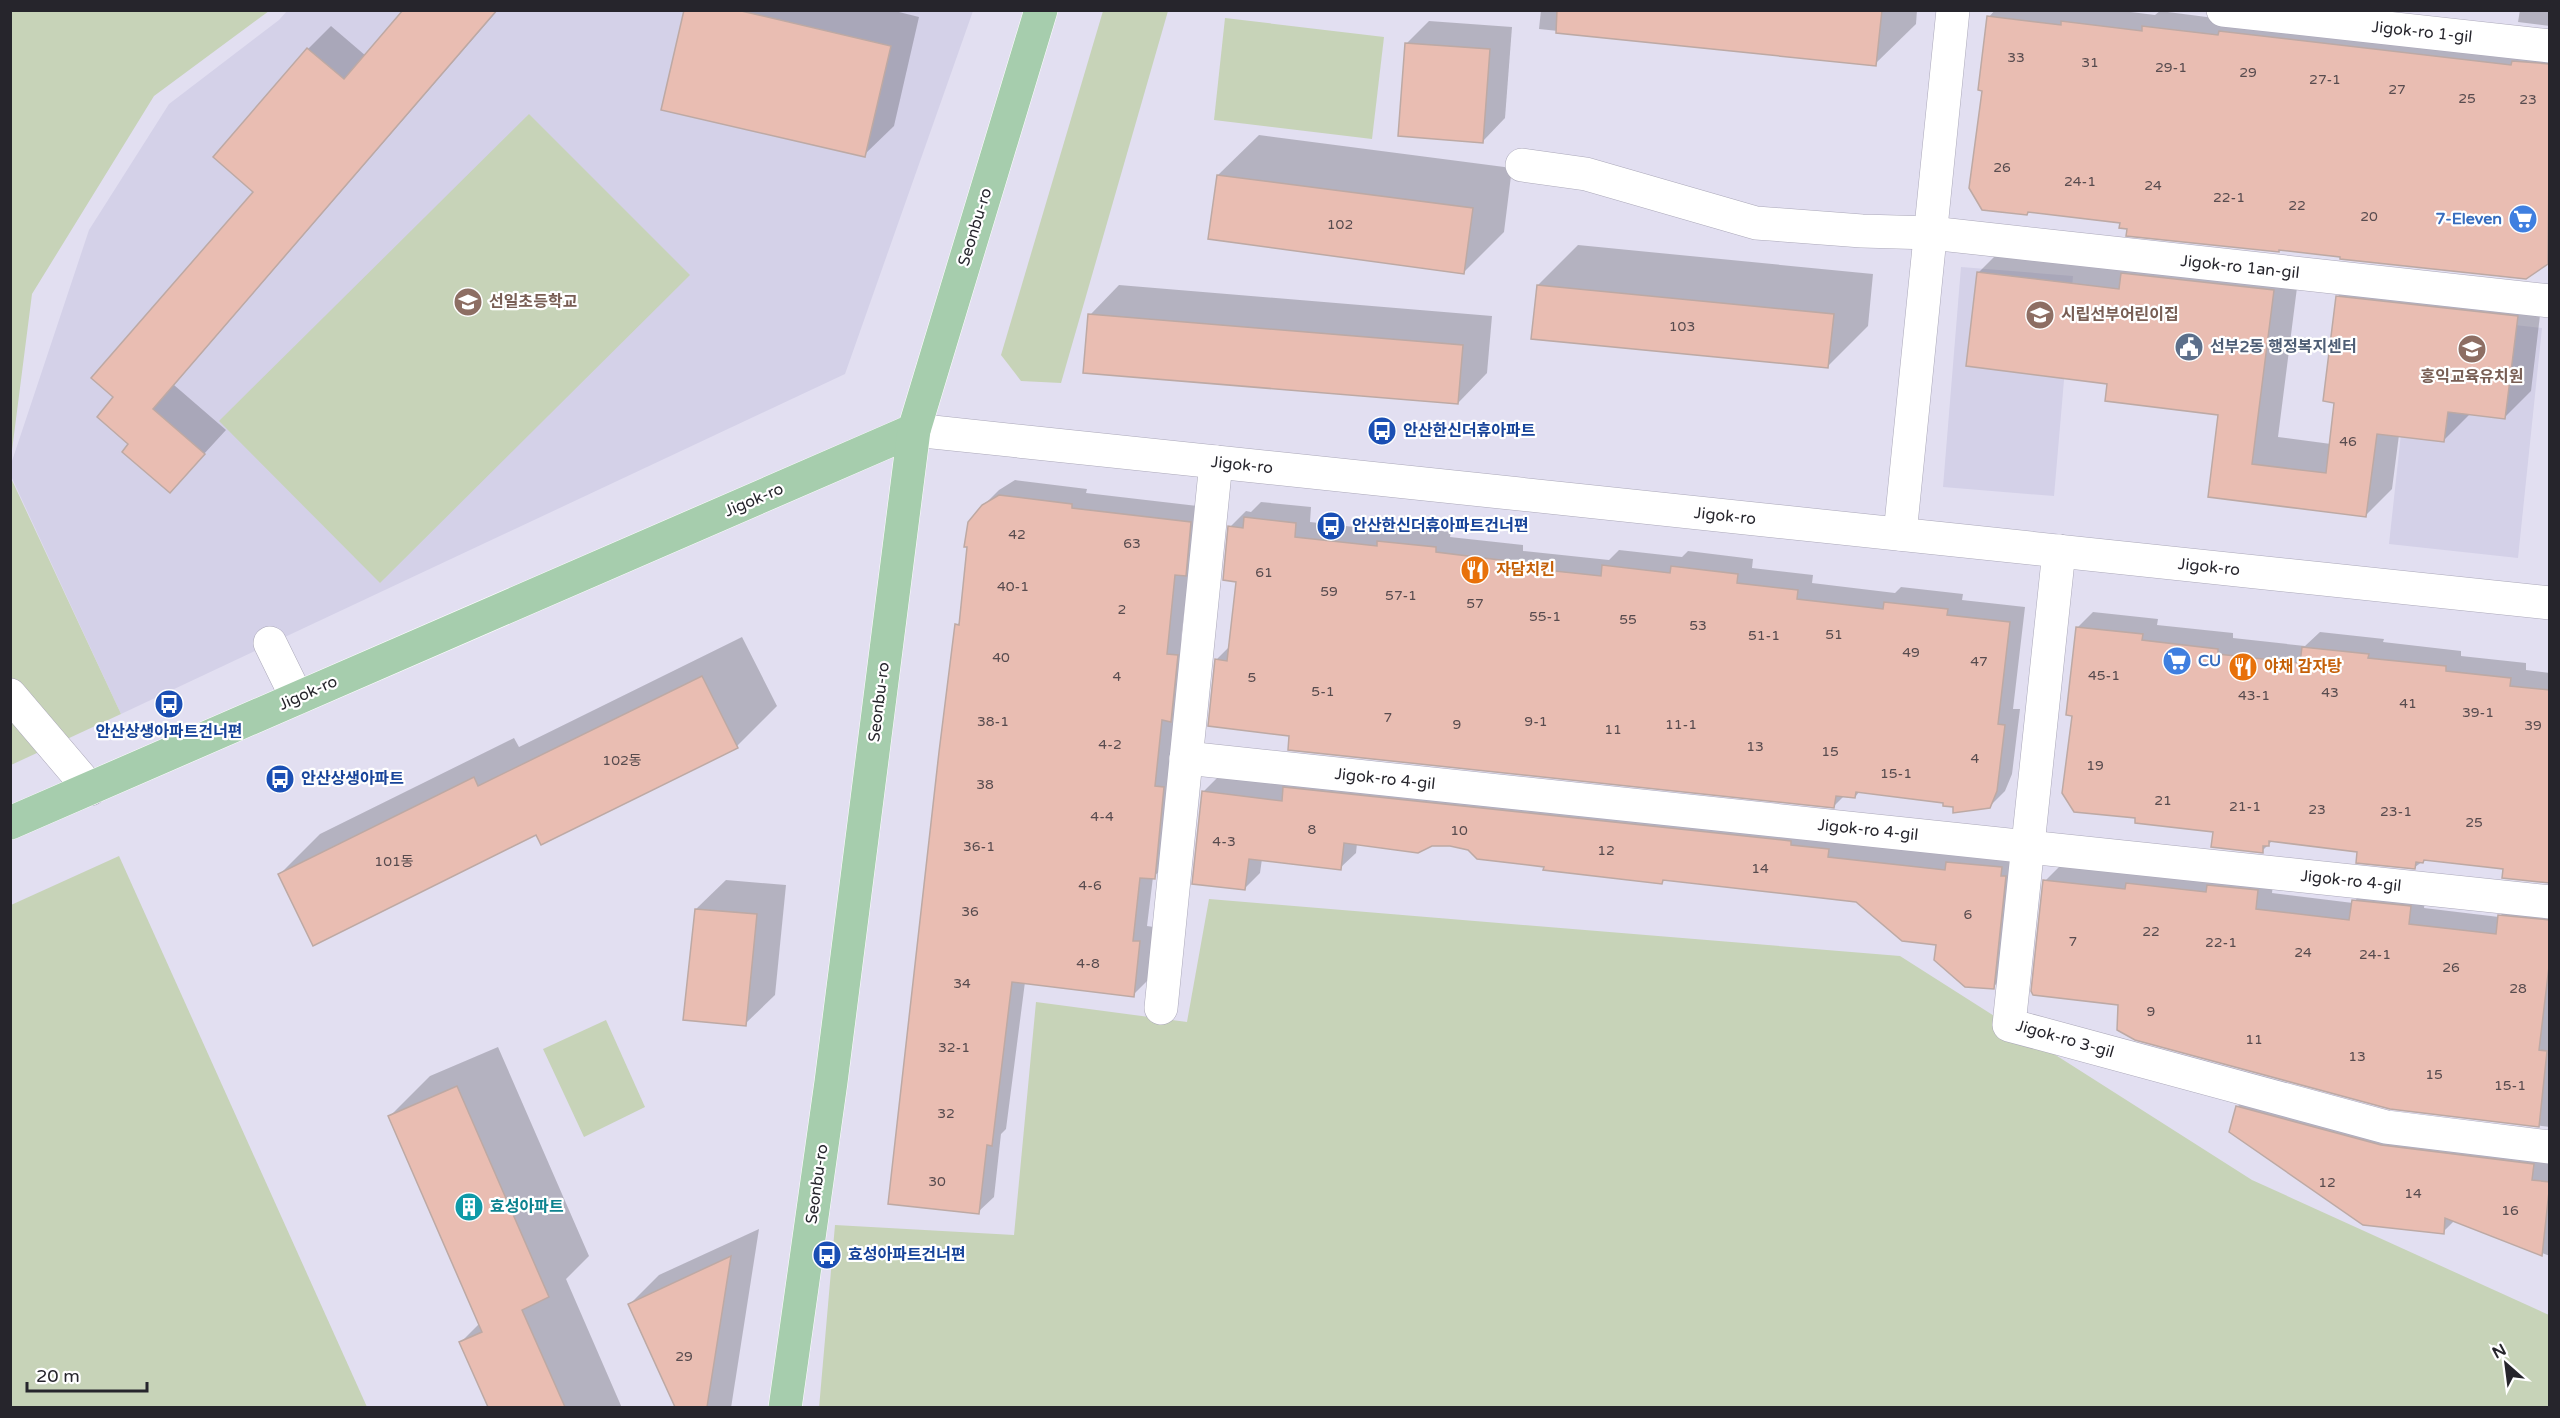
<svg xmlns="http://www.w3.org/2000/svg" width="2560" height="1418" viewBox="0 0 2560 1418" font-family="'Varela Round','Noto Sans KR',sans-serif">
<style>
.built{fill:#d4d1e8}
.green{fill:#c7d3b8}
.shadow{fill:#0003}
.building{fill:#e9bdb2;stroke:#bda9a4;stroke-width:1.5}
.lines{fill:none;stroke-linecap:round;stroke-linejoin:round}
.minor-casing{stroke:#aba8b9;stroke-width:34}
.major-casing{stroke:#fff;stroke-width:34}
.minor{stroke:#fff;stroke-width:33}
.major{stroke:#a6cdad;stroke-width:33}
.labels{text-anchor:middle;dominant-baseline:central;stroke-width:4.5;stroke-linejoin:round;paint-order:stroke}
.number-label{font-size:14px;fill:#574b4e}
.street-label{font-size:16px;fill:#26252c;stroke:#fff}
.shop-label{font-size:16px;font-weight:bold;fill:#366cbe;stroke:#fff;text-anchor:end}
.education-label{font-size:16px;font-weight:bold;fill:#785e54;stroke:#fff;text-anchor:start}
.service-label{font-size:16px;font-weight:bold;fill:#4e5e75;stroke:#fff;text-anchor:start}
.transit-label{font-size:16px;font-weight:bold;fill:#164399;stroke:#fff;text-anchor:start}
.food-label{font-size:16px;font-weight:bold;fill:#c56008;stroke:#fff;text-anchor:start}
.culture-label{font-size:16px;font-weight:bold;fill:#0d838f;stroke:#fff;text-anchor:start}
</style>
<rect width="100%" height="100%" fill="#e2dff1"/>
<!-- built -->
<g class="built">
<polygon points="287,11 973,11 845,374 121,714 11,476 10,467 89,230 169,104 279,20"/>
<polygon points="1961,267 2073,276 2054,496 1943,487"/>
<polygon points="2414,314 2542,328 2518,558 2389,544"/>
</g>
<!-- green -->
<g class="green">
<polygon points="11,10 269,11 154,96 32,294 11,458"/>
<polygon points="1103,11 1168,11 1061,383 1021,381 1001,355"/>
<polygon points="1225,18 1384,37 1372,139 1214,120"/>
<polygon points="529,114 690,275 380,583 219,421"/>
<polygon points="10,476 121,714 11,765 10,765"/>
<polygon points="119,856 367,1407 11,1407 11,905"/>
<polygon points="1209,899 1900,956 2252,1180 2549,1315 2549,1407 819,1408 835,1225 1014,1235 1036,1002 1187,1022"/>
<polygon points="606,1020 645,1107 584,1137 543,1049"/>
</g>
<!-- shadow -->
<g class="shadow">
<polygon points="404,10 498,10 174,385 226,430 170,491 130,444 115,397 255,192 215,157 308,49 331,26 366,56"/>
<polygon points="686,10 891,10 919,17 894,126 864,155"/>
<polygon points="1541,10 1917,10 1916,24 1875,64 1539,29"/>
<polygon points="1995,10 2115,10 2155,15 2160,11 2230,20 2550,48 2550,260 2547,263 2342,256 2281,248 2278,251 2129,228 2121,222 2030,211 2027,214 1984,89 1989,17"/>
<polygon points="2520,10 2550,10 2550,26 2518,22"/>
<polygon points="1429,21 1512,27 1505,118 1483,141 1406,44"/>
<polygon points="1259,135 1512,168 1504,232 1464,272 1218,175"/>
<polygon points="1578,245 1873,274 1868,326 1827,367 1538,285"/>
<polygon points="2005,246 2300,264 2278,437 2331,444 2336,401 2337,297 2364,270 2543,290 2531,391 2504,418 2470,414 2443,441 2399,435 2392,489 2366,515 2210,496 2220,414 2109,382 1978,273"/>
<polygon points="1119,285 1492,316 1487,373 1458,403 1090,315"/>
<polygon points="1015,480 1087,489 1086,493 1206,507 1189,571 1181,639 1192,640 1170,862 1153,877 1147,926 1154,927 1148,980 1133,995 1025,982 1006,1129 1001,1134 994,1197 978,1212 957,625 961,621 983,506 999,490"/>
<polygon points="1261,502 1311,507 1310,522 1390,531 1395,526 1451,532 1450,537 1523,545 1523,551 1609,560 1619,550 1682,557 1688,551 1753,559 1752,568 1813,575 1812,583 1895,593 1901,587 1963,594 1962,600 2025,607 2013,709 2020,709 2012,774 2005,791 1989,807 1955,806 1945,802 1860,791 1855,797 1844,796 1834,806 1291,735 1216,660 1230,646 1238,581 1230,527 1246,511 1251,512"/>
<polygon points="2093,612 2158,619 2157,625 2233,633 2233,638 2305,646 2320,632 2384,639 2383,642 2461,651 2461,656 2526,663 2526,670 2550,673 2550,882 2505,868 2426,859 2415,867 2359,850 2273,840 2262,851 2215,831 2137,817 2073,714 2077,628"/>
<polygon points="742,637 777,706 737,746 537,833 280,874 320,834 514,738 519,747"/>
<polygon points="1218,777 2016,853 2009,972 1993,987 1938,943 1856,901 1664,879 1662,882 1546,866 1450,844 1357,843 1356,853 1340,868 1262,859 1260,873 1245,888 1203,792"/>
<polygon points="2061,865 2274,875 2272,893 2353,903 2369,885 2426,891 2424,908 2499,917 2515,900 2550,904 2550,1127 2390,1107 2120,1003 2045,881"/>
<polygon points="726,880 786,885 775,995 745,1024 696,909"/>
<polygon points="498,1047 589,1256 566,1279 622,1408 489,1408 461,1342 480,1323 390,1116 430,1076"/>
<polygon points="2253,1091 2550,1148 2550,1256 2455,1220 2443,1232 2237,1107"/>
<polygon points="759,1229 731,1408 677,1408 630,1304 659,1275"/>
</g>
<!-- building -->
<g class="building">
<polygon points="403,10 497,10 153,409 205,454 170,493 122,452 128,444 97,417 113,397 91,378 253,192 213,157 307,48 344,79"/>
<polygon points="684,10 737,10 891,46 865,157 661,110"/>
<polygon points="1557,10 1882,10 1876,66 1556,33"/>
<polygon points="1987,16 2061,25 2061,21 2142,31 2142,26 2218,35 2219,31 2511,65 2512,61 2550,64 2548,264 2526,279 2340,259 2340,257 2279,250 2279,252 2126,236 2127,229 2119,228 2120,223 2028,212 2027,215 1982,210 1969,188 1982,91 1978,90"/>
<polygon points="1405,43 1490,49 1483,143 1398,136"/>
<polygon points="1217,175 1473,208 1464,274 1208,239"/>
<polygon points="1977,272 2119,289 2121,273 2274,290 2252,464 2326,473 2334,403 2323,401 2336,296 2518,316 2505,419 2448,412 2444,442 2377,434 2366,517 2208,497 2218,415 2105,401 2107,384 1966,366"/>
<polygon points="1537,285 1834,314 1828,368 1531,339"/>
<polygon points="1088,314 1463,345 1458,404 1083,373"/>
<polygon points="999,495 1072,504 1072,508 1191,522 1186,576 1175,575 1167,654 1178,655 1171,722 1162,720 1155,786 1164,787 1155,879 1140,878 1133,941 1140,941 1134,997 1012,982 992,1146 987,1145 979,1214 888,1204 939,752 955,624 959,625 967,547 964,547 968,522 982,505"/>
<polygon points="1244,517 1296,523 1295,537 1377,546 1377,541 1436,547 1436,552 1508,561 1508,566 1601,576 1602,565 1670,573 1671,566 1738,574 1737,583 1798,590 1797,599 1883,609 1884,602 1948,609 1947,615 2010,622 1998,724 2005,725 1997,791 1990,808 1953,813 1953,807 1943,806 1943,803 1856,792 1855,798 1836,796 1834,808 1288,750 1289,736 1208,726 1215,659 1227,661 1236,582 1223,580 1228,526 1243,528"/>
<polygon points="2076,627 2143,634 2142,640 2218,649 2218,654 2300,663 2302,647 2369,654 2368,658 2446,666 2446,671 2511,678 2510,686 2550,690 2550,883 2502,878 2503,869 2424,860 2423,863 2416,862 2415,869 2356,863 2357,852 2269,841 2269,846 2263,846 2263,853 2211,847 2213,832 2135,823 2135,818 2074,812 2062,793 2072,716 2066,715"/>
<polygon points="702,676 738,748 541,845 536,835 313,946 278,874 474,777 478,786"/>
<polygon points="1283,787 1791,841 1791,845 1829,849 1828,857 1945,870 1946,862 2002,867 2001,876 2006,876 1994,989 1965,987 1934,960 1936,945 1902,941 1856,902 1663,880 1662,884 1543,870 1544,867 1477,859 1468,850 1450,846 1432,846 1418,853 1344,843 1341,870 1249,859 1245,890 1192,884 1202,791 1282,801"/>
<polygon points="2043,880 2125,889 2126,883 2206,892 2207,885 2258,890 2256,909 2349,920 2352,900 2411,906 2409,924 2496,934 2498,915 2550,920 2550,958 2539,1050 2547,1051 2539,1127 2390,1109 2135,1040 2117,1030 2118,1005 2033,995 2031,991"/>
<polygon points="695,909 757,914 746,1026 683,1020"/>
<polygon points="457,1086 549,1297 522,1310 565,1407 488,1407 459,1342 482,1332 388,1116"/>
<polygon points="2236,1106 2381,1145 2534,1164 2532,1180 2550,1182 2542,1256 2445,1218 2444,1234 2363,1225 2229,1132"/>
<polygon points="731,1256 707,1407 675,1407 628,1304"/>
</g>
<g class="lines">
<!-- minor casing -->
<g class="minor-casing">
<g id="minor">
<polyline points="2223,10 2550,46"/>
<polyline points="1522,165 1586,174 1756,223 1862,231 1931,233 2550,301"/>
<polyline points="914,430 2550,603"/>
<polyline points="1900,534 1953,10"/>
<polyline points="2059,551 2009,1025 2386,1127 2550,1147"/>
<polyline points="270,643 297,698"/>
<polyline points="10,695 90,789"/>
<polyline points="1186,758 2550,902"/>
<polyline points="1161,1008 1216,462"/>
</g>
</g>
<!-- major casing -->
<g class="major-casing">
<g id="major">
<polyline points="10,823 914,430"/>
<polyline points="785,1408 831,1082 914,430 1041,10"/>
</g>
</g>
<!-- minor -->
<use href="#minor" class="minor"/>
<!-- major -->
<use href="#major" class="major"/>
</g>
<!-- icons -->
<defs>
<g id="supermarket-disc" transform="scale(1.5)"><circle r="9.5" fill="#3f7fe0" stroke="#fff"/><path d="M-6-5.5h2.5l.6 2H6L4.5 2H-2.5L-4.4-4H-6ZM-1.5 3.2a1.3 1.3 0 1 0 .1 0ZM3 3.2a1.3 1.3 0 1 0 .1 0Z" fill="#fff"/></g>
<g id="school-disc" transform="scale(1.5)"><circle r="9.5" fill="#8d6e63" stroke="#fff"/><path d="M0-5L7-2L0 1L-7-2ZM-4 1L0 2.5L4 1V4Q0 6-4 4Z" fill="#fff"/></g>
<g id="civic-disc" transform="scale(1.5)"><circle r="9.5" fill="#5c6f8a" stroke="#fff"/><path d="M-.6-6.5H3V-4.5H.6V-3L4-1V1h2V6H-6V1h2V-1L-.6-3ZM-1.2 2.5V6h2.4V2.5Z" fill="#fff"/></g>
<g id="bus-disc" transform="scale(1.5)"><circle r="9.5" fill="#1a4fb4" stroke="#fff"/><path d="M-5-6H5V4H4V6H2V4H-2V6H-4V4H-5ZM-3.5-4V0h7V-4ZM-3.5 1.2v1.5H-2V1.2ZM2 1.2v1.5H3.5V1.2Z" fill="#fff"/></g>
<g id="restaurant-disc" transform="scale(1.5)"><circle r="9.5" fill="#e8710a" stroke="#fff"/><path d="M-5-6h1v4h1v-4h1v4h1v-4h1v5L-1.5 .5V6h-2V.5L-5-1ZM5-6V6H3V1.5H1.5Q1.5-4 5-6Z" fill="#fff"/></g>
<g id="building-disc" transform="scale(1.5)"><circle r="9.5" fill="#0f9aa8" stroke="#fff"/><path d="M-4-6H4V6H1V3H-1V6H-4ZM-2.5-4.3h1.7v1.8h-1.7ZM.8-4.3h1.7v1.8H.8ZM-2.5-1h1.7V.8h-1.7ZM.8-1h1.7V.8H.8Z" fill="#fff"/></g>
</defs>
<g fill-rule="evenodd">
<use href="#supermarket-disc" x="2523" y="219"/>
<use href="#school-disc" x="468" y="302"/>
<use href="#school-disc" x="2040" y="315"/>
<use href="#civic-disc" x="2189" y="347"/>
<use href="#school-disc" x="2472" y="349"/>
<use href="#bus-disc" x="1382" y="431"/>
<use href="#bus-disc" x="1331" y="526"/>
<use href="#restaurant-disc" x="1475" y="570"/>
<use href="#supermarket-disc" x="2177" y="661"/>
<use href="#restaurant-disc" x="2243" y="667"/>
<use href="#bus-disc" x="169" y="704"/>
<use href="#bus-disc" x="280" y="779"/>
<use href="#building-disc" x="469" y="1207"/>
<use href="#bus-disc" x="827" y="1255"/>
</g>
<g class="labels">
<!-- number labels -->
<g class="number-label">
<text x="2016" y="57">33</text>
<text x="2090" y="62">31</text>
<text x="2171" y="67">29-1</text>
<text x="2248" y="72">29</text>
<text x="2325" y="79">27-1</text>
<text x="2397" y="89">27</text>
<text x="2467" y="98">25</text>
<text x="2528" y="99">23</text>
<text x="2002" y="167">26</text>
<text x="2080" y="181">24-1</text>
<text x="2153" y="185">24</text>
<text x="2229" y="197">22-1</text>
<text x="2297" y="205">22</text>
<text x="2369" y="216">20</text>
<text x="1340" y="224">102</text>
<text x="1682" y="326">103</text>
<text x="2348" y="441">46</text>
<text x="1017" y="534">42</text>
<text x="1132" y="543">63</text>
<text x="1264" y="572">61</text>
<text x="1013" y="586">40-1</text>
<text x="1329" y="591">59</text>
<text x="1401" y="595">57-1</text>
<text x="1475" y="603">57</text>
<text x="1122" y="609">2</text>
<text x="1545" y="616">55-1</text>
<text x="1628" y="619">55</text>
<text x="1698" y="625">53</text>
<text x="1834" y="634">51</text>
<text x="1764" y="635">51-1</text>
<text x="1911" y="652">49</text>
<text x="1001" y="657">40</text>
<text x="1979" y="661">47</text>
<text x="2104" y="675">45-1</text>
<text x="1117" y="676">4</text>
<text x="1252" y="677">5</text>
<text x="1323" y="691">5-1</text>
<text x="2330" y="692">43</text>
<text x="2254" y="695">43-1</text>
<text x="2408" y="703">41</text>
<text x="2478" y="712">39-1</text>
<text x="1388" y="717">7</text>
<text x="993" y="721">38-1</text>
<text x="1536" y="721">9-1</text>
<text x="1457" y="724">9</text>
<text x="1681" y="724">11-1</text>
<text x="2533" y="725">39</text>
<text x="1613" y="729">11</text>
<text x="1110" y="744">4-2</text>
<text x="1755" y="746">13</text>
<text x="1830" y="751">15</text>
<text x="1975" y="758">4</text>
<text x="622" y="760">102동</text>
<text x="2095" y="765">19</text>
<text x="1896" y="773">15-1</text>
<text x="985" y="784">38</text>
<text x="2163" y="800">21</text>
<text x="2245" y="806">21-1</text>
<text x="2317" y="809">23</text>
<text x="2396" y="811">23-1</text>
<text x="1102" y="816">4-4</text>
<text x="2474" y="822">25</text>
<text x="1312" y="829">8</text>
<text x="1459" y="830">10</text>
<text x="1224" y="841">4-3</text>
<text x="979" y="846">36-1</text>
<text x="1606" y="850">12</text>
<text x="394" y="861">101동</text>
<text x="1760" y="868">14</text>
<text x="1090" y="885">4-6</text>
<text x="970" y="911">36</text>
<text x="1968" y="914">6</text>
<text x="2151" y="931">22</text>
<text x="2073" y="941">7</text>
<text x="2221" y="942">22-1</text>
<text x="2303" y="952">24</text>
<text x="2375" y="954">24-1</text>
<text x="1088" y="963">4-8</text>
<text x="2451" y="967">26</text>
<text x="962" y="983">34</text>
<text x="2518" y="988">28</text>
<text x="2151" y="1011">9</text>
<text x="2254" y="1039">11</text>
<text x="954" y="1047">32-1</text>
<text x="2357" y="1056">13</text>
<text x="2434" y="1074">15</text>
<text x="2510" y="1085">15-1</text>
<text x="946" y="1113">32</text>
<text x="937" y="1181">30</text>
<text x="2327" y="1182">12</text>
<text x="2413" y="1193">14</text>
<text x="2510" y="1210">16</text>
<text x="684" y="1356">29</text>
</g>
<!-- street labels -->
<g class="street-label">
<text transform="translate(2422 32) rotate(6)">Jigok-ro 1-gil</text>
<text transform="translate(975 227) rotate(-73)">Seonbu-ro</text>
<text transform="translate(2240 267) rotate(6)">Jigok-ro 1an-gil</text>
<text transform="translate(1242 465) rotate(6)">Jigok-ro</text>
<text transform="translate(754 500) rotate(-23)">Jigok-ro</text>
<text transform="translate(1725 516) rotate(6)">Jigok-ro</text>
<text transform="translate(2209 567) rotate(6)">Jigok-ro</text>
<text transform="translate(308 693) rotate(-24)">Jigok-ro</text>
<text transform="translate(879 702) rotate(-83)">Seonbu-ro</text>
<text transform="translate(1385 779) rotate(6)">Jigok-ro 4-gil</text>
<text transform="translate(1868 830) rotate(6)">Jigok-ro 4-gil</text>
<text transform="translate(2351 881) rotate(6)">Jigok-ro 4-gil</text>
<text transform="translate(2065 1039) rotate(16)">Jigok-ro 3-gil</text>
<text transform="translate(817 1184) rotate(-82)">Seonbu-ro</text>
</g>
<!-- shop labels -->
<g class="shop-label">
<text x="2502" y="219">7-Eleven</text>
<text x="2198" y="661" text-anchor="start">CU</text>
</g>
<!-- education labels -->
<g class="education-label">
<text x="489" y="302">선일초등학교</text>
<text x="2061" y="315">시립선부어린이집</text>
<text x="2472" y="377" text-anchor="middle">홍익교육유치원</text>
</g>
<!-- service labels -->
<g class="service-label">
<text x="2210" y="347">선부2동 행정복지센터</text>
</g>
<!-- transit labels -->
<g class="transit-label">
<text x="1403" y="431">안산한신더휴아파트</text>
<text x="1352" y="526">안산한신더휴아파트건너편</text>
<text x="169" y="732" text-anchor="middle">안산상생아파트건너편</text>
<text x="301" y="779">안산상생아파트</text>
<text x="848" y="1255">효성아파트건너편</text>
</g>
<!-- food labels -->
<g class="food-label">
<text x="1496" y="570">자담치킨</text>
<text x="2264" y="667">야채 감자탕</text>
</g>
<!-- culture labels -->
<g class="culture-label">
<text x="490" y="1207">효성아파트</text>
</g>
</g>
<!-- border -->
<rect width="2560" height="1418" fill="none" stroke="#26252c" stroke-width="24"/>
<!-- north arrow -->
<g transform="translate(2506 1364) rotate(332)" stroke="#ffffff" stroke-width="4.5" paint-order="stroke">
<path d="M0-4.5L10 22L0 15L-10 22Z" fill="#26252c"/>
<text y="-9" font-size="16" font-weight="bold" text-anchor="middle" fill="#26252c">N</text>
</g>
<!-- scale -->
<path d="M27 1382v9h120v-9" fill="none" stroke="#26252c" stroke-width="3"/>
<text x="36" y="1382" font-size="18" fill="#26252c" stroke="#ffffff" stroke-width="4.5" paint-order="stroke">20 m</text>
</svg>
